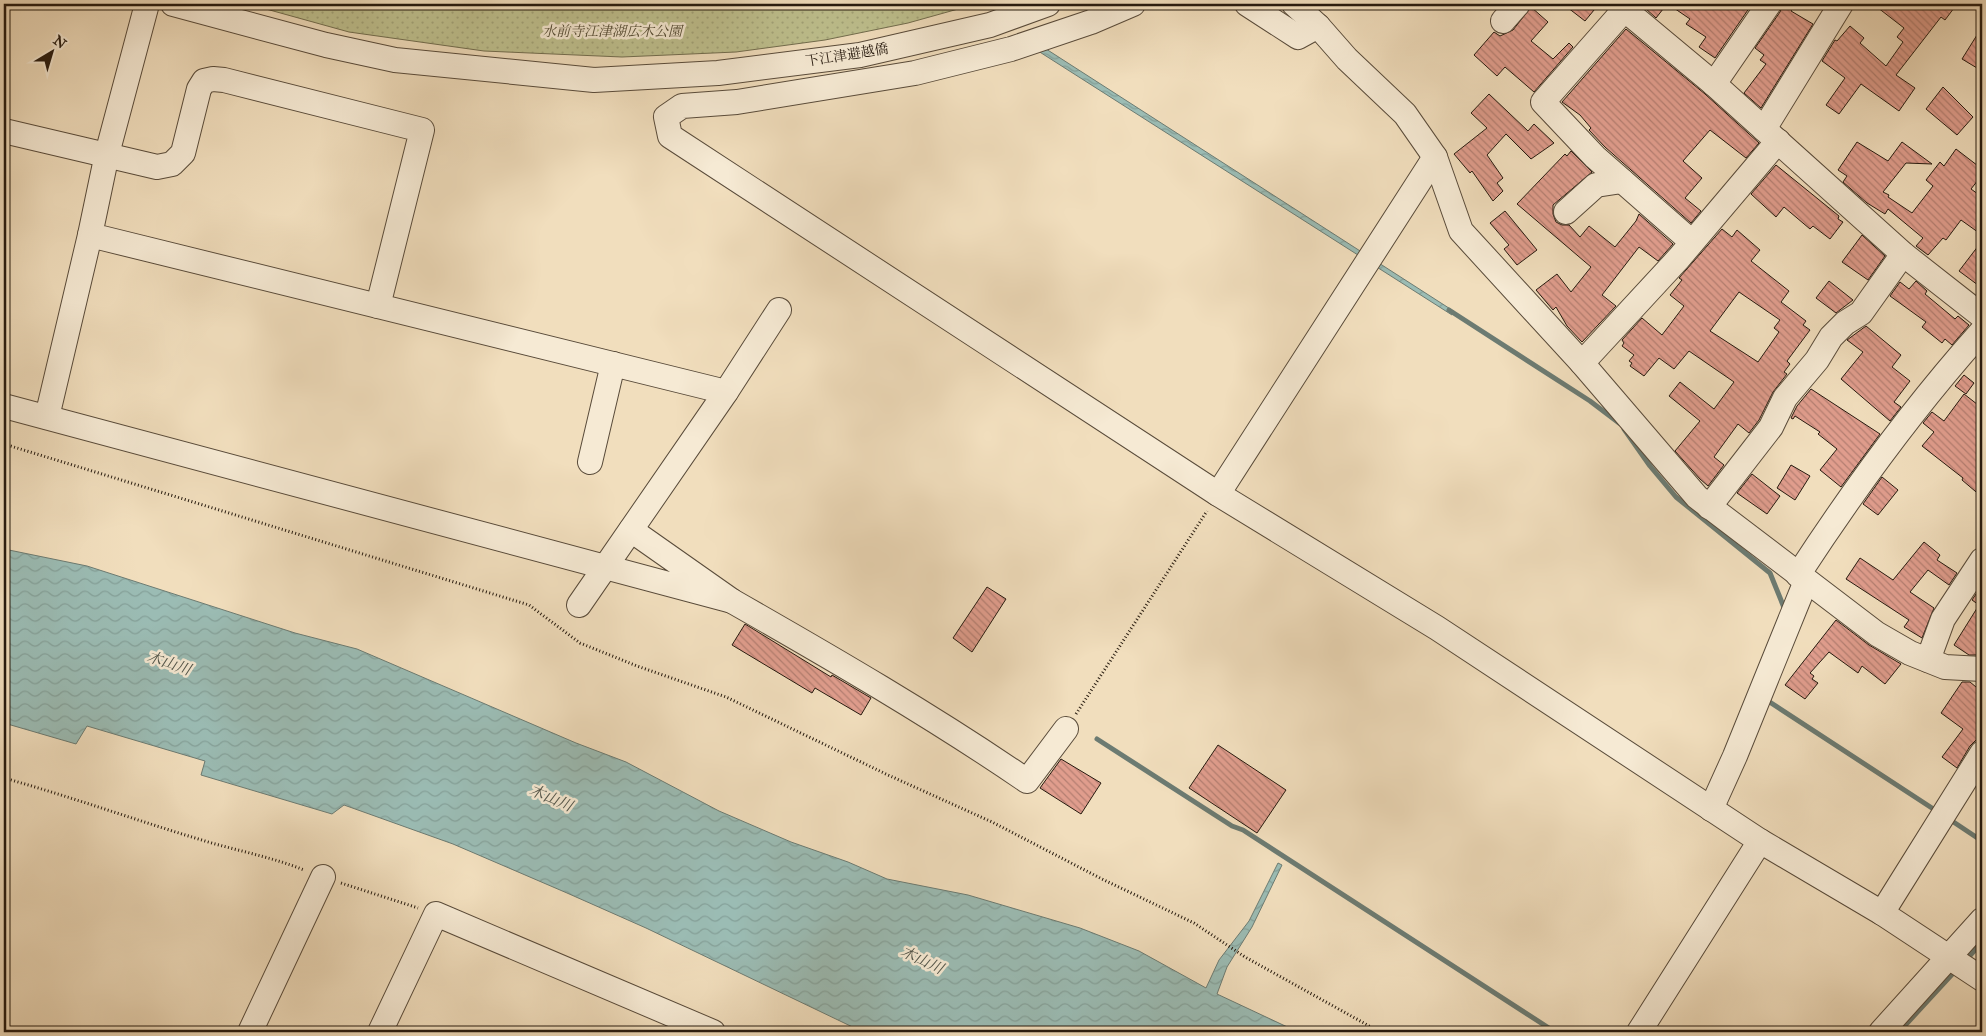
<svg xmlns="http://www.w3.org/2000/svg" width="1986" height="1036" viewBox="0 0 1986 1036" font-family="'IM FELL Great Primer','Noto Serif JP',serif">
<style>
.park{fill:url(#park-dots);stroke:#726d4e}
.water{fill:url(#water-waves);stroke:#6c7b72}
.lines{fill:none;stroke-linecap:round;stroke-linejoin:round}
.stream{stroke:#6c7b72;stroke-width:5}
.building{fill:url(#building-back-hatch);stroke:#261a0f;fill-rule:evenodd}
.minor-casing{stroke:#594b3a;stroke-width:26}
.path{stroke:#261a0f;stroke-width:3;stroke-dasharray:1 2.5;stroke-linecap:butt}
.minor{stroke:#f6ead4;stroke-width:24}
.labels{text-anchor:middle;dominant-baseline:central;stroke-width:5;stroke-linejoin:round;paint-order:stroke}
.park-label{font-size:14px;font-style:italic;fill:#544c35;stroke:#f6ead4}
.street-label{font-size:14px;fill:#261a0f;stroke:#f6ead4}
.water-label{font-size:15px;font-style:italic;fill:#4f5349;stroke:#f6ead4}
</style>
<defs>
<pattern id="park-dots" width="8" height="8" patternUnits="userSpaceOnUse" patternTransform="scale(1.25)"><rect width="8" height="8" fill="#bec08e"/><path d="M2 2h.1M6 6h.1" fill="none" stroke="#a3a479" stroke-width="1.8" stroke-linecap="round"/></pattern>
<pattern id="water-waves" width="16" height="10" patternUnits="userSpaceOnUse" patternTransform="scale(1.25)"><rect width="16" height="10" fill="#9bbcb4"/><path d="M0 5q4-4 8 0t8 0" fill="none" stroke="#85a19a"/></pattern>
<pattern id="building-back-hatch" width="6" height="6" patternUnits="userSpaceOnUse" patternTransform="scale(1.25)"><rect width="6" height="6" fill="#e09d8d"/><path d="M-1 5l2 2M0 0l6 6M5-1l2 2" fill="none" stroke="#b57f72"/></pattern>
</defs>
<rect width="100%" height="100%" fill="#f1debd"/>
<filter id="stains"><feTurbulence type="fractalNoise" baseFrequency=".004" numOctaves="4"/><feColorMatrix values="0 0 0 0 .2 0 0 0 0 .09 0 0 0 0 .02 0 0 0 .5 -.17"/></filter>
<radialGradient id="worn" r=".72"><stop offset=".6" stop-color="#630" stop-opacity="0"/><stop offset="1" stop-color="#630" stop-opacity=".3"/></radialGradient>
<!-- park -->
<polygon class="park" points="248,4 976,4 908,23 825,40 736,52 622,57 484,51 349,32"/>
<!-- water -->
<g class="water">
<polygon points="1043,47 1455,312 1452,315 1035,49"/>
<polygon points="4,549 87,566 295,633 357,649 576,743 626,762 719,811 791,842 848,862 887,879 968,895 1080,928 1139,951 1206,988 1219,960 1249,921 1278,863 1282,865 1252,927 1227,967 1217,994 1298,1032 863,1032 646,928 567,893 453,844 344,805 332,814 201,775 205,761 87,726 76,744 4,723"/>
</g>
<g class="lines">
<!-- stream -->
<g class="stream">
<polyline points="1449,310 1590,401 1619,423"/>
<polyline points="1624,429 1650,466 1676,497 1770,573 1785,610"/>
<polyline points="1765,699 1938,812"/>
<polyline points="1097,739 1232,826 1243,830 1555,1032"/>
<polyline points="1949,819 1982,841"/>
<polyline points="1966,960 1982,942"/>
<polyline points="1899,1032 1956,970"/>
</g>
</g>
<!-- building -->
<g class="building">
<polygon points="1563,4 1599,4 1585,21"/>
<polygon points="1649,4 1667,4 1656,18 1645,8"/>
<polygon points="1668,4 1752,4 1715,58 1699,47 1706,37 1686,24 1690,19"/>
<polygon points="1783,4 1796,4 1791,11 1813,24 1761,108 1744,93 1766,64 1760,60 1764,55 1755,48 1780,12"/>
<polygon points="1873,4 1957,4 1945,20 1941,17 1896,75 1915,88 1899,111 1861,84 1839,114 1826,105 1845,78 1822,61 1835,40 1837,41 1850,26 1864,38 1860,43 1886,66 1903,42 1897,37 1904,28"/>
<polygon points="1531,7 1548,22 1531,41 1553,59 1569,43 1573,47 1534,92 1505,67 1497,76 1474,55 1494,32 1500,36 1513,30"/>
<polygon points="1982,27 1982,71 1962,59"/>
<polygon points="1626,29 1705,94 1759,143 1746,158 1710,130 1683,161 1702,178 1685,198 1701,211 1691,223 1605,147 1589,130 1591,128 1580,115 1562,102"/>
<polygon points="1943,87 1973,117 1957,135 1926,109"/>
<polygon points="1489,94 1528,131 1534,124 1554,143 1531,159 1506,134 1487,155 1503,178 1497,183 1503,191 1493,201 1472,171 1470,173 1454,154 1487,128 1471,113"/>
<polygon points="1857,142 1888,161 1902,142 1932,164 1906,163 1883,192 1889,195 1888,197 1912,213 1933,186 1926,180 1940,162 1944,166 1956,149 1982,169 1982,175 1971,189 1982,197 1982,235 1961,220 1946,240 1943,238 1928,255 1916,246 1923,238 1888,209 1885,214 1867,203 1843,182 1847,176 1838,170"/>
<polygon points="1571,151 1592,172 1553,205 1553,214 1556,222 1562,225 1569,225 1580,237 1589,226 1615,247 1636,221 1639,214 1673,244 1658,261 1639,247 1602,295 1616,306 1582,342 1567,326 1556,307 1553,310 1536,290 1557,274 1571,292 1591,267 1517,204 1565,154 1567,156"/>
<polygon points="1776,165 1839,216 1838,219 1843,222 1830,239 1813,226 1810,229 1784,207 1776,217 1751,194"/>
<polygon points="1505,211 1537,250 1517,265 1504,249 1509,245 1490,223"/>
<path d="M 1722,229 L 1732,237 L 1737,230 L 1760,250 L 1751,261 L 1789,291 L 1781,302 L 1806,321 L 1803,325 L 1810,330 L 1787,361 L 1790,364 L 1784,372 L 1787,374 L 1773,392 L 1759,420 L 1749,433 L 1738,424 L 1714,457 L 1724,465 L 1708,486 L 1700,479 L 1675,451 L 1700,421 L 1669,396 L 1680,382 L 1714,409 L 1734,382 L 1689,351 L 1674,369 L 1659,358 L 1644,376 L 1630,366 L 1632,363 L 1629,361 L 1634,355 L 1622,346 L 1624,343 L 1622,340 L 1642,318 L 1662,335 L 1684,306 L 1670,295 L 1682,280 L 1679,278 ZM 1739,292 L 1780,320 L 1774,328 L 1779,332 L 1758,362 L 1710,331 Z"/>
<polygon points="1862,235 1885,256 1868,280 1842,262"/>
<polygon points="1982,241 1982,288 1959,271"/>
<polygon points="1829,281 1853,300 1836,313 1816,298"/>
<polygon points="1916,281 1927,291 1925,294 1955,319 1958,316 1969,325 1952,345 1945,339 1942,343 1922,327 1926,322 1890,296 1900,282 1909,289"/>
<polygon points="1866,326 1901,355 1892,367 1910,381 1894,402 1901,407 1890,421 1841,379 1863,352 1847,340"/>
<polygon points="1964,375 1974,383 1966,394 1955,386"/>
<polygon points="1811,389 1880,434 1841,487 1820,470 1837,449 1818,434 1820,432 1795,416 1793,419 1791,418 1797,406"/>
<polygon points="1964,394 1982,408 1982,497 1962,480 1963,478 1922,446 1934,432 1923,423 1932,412 1944,421"/>
<polygon points="1791,465 1810,476 1795,500 1777,488"/>
<polygon points="1752,474 1780,496 1767,514 1737,493"/>
<polygon points="1882,477 1898,490 1878,515 1863,504"/>
<polygon points="1924,542 1940,555 1937,560 1957,573 1949,585 1928,570 1910,592 1934,608 1922,638 1904,627 1909,620 1846,579 1860,558 1893,580"/>
<polygon points="1982,585 1982,648 1978,655 1969,655 1954,645 1979,605 1972,600"/>
<polygon points="987,587 1006,599 972,652 953,638"/>
<polygon points="1836,620 1869,645 1901,664 1885,684 1862,666 1858,673 1829,652 1810,673 1814,676 1812,679 1818,683 1805,699 1785,685"/>
<polygon points="745,624 831,677 832,675 871,698 861,715 815,688 812,693 732,645"/>
<polygon points="1962,682 1970,682 1982,692 1982,734 1970,746 1957,768 1942,757 1963,729 1941,713"/>
<polygon points="1218,745 1286,790 1257,833 1189,788"/>
<polygon points="1061,759 1101,783 1081,814 1040,788"/>
</g>
<g class="lines">
<!-- minor casing -->
<g class="minor-casing">
<g id="minor">
<polyline points="147,4 107,154 90,235 726,392 779,310"/>
<polyline points="173,4 326,45 395,60 594,80 718,73 860,55 990,25 1048,4"/>
<polyline points="1133,4 1091,22 1011,49 915,73 737,102 682,106 666,117 670,136 1218,494 1437,628 1760,841 1882,913 1982,979"/>
<polyline points="1247,4 1298,37 1318,26"/>
<polyline points="1294,4 1318,26 1347,59 1405,114 1435,157 1461,231 1582,363 1697,497 1877,634 1910,653 1945,667 1982,669"/>
<polyline points="1618,4 1714,84 1903,254 1982,316"/>
<polyline points="1625,9 1543,102 1595,157 1692,242"/>
<polyline points="1503,21 1518,4"/>
<polyline points="1714,84 1769,4"/>
<polyline points="1764,129 1841,4"/>
<polyline points="4,131 157,167 172,164 183,153 199,89 204,81 213,79 224,80 422,130 378,306"/>
<polyline points="1566,212 1596,185 1622,181"/>
<polyline points="1582,363 1679,258 1778,141"/>
<polyline points="4,406 732,601 631,530"/>
<polyline points="47,417 90,235"/>
<polyline points="590,462 613,364"/>
<polyline points="1218,494 1435,157"/>
<polyline points="1709,507 1771,427 1785,398 1817,360 1831,337 1845,323 1861,313 1903,254"/>
<path d="M 1798,575 C 1854,489 1914,407 1982,331"/>
<path d="M 732,601 C 832,658 932,716 1027,781 L 1066,729"/>
<polyline points="579,605 726,392"/>
<polyline points="1928,660 1943,619 1982,560"/>
<polyline points="1711,809 1735,756 1806,581"/>
<polyline points="1882,913 1982,753"/>
<polyline points="250,1032 323,877"/>
<polyline points="380,1032 436,914 713,1032"/>
<polyline points="1639,1032 1760,841"/>
<polyline points="1881,1032 1982,920"/>
</g>
</g>
<!-- path -->
<g class="path">
<polyline points="4,444 529,605 580,643 637,666 726,697 888,775 992,822 1102,879 1194,923 1245,957 1380,1032"/>
<polyline points="1076,714 1207,511"/>
<path d="M 4,778 C 72,797 138,821 205,841 C 238,851 272,857 304,870"/>
<polyline points="341,883 418,908"/>
</g>
<!-- minor -->
<use href="#minor" class="minor"/>
</g>
<g class="labels">
<!-- park labels -->
<g class="park-label">
<text x="612" y="31">水前寺江津湖広木公園</text>
</g>
<!-- street labels -->
<g class="street-label">
<text transform="translate(847 55) rotate(-9)">下江津避越僑</text>
</g>
<!-- water labels -->
<g class="water-label">
<text transform="translate(169 663) rotate(19)">木山川</text>
<text transform="translate(551 798) rotate(23)">木山川</text>
<text transform="translate(922 960) rotate(25)">木山川</text>
</g>
</g>
<!-- margin -->
<rect width="1986" height="1036" fill="none" stroke="#f1debd" stroke-width="20"/>
<rect x="5" y="5" width="1976" height="1026" fill="none" stroke="#261a0f" stroke-width="2.5"/>
<rect x="10" y="10" width="1966" height="1016" fill="none" stroke="#261a0f"/>
<!-- north arrow -->
<g transform="translate(52 52) rotate(38)" stroke="#f6ead4" stroke-width="4" paint-order="stroke">
<path d="M0-4L9 19L0 12L-9 19Z" fill="#261a0f"/>
<text y="-8" font-size="14" font-weight="bold" text-anchor="middle" fill="#261a0f">N</text>
</g>
<rect width="100%" height="100%" filter="url(#stains)"/>
<rect width="100%" height="100%" fill="url(#worn)"/>
</svg>
